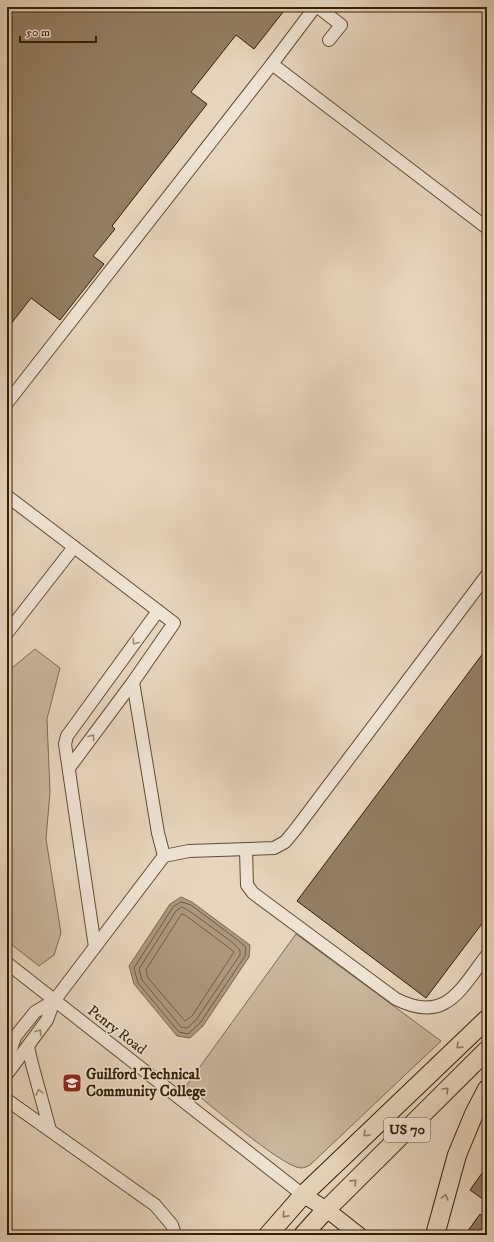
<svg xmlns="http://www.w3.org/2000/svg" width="494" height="1242" viewBox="0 0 494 1242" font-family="'IM FELL DW Pica',serif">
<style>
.green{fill:#c8b69d;stroke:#7f6a4e}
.water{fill:#aa977d;stroke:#7c674b}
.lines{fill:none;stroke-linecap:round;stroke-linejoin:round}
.shore{stroke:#705b3e;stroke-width:1}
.building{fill:#927e62;stroke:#361f00}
.minor-casing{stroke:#624c2f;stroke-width:14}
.major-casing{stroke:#361f00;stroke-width:17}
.highway-casing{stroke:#361f00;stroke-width:20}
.minor{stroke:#efe4d4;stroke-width:12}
.major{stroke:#e6d5bd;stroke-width:15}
.highway{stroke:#e6d5bd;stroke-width:18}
.oneway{stroke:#9c8b75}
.oneway2{stroke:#8e7a5e}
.labels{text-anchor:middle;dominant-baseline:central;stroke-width:3;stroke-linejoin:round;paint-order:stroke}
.shield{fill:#efe4d4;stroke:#6e5a40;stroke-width:1}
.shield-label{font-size:14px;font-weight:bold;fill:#361f00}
.street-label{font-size:15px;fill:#361f00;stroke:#efe4d4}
.poi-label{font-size:15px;font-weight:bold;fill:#361f00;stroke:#efe4d4;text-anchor:start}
</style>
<rect width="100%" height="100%" fill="#e6d5bd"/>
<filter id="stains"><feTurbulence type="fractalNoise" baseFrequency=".005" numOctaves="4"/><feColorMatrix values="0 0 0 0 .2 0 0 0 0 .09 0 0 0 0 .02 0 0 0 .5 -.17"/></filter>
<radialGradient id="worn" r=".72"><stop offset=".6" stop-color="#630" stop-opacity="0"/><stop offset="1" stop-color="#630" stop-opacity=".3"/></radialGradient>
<!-- green -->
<g class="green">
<polygon points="35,649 60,668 47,719 50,792 46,839 61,933 54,955 39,966 7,941 7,672"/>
<path d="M 296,934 L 441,1041 L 310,1165 C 308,1166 304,1168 301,1168 C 283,1168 205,1100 186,1086 Z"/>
</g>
<!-- water -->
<polygon class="water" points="181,897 192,902 250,945 249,957 203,1026 190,1038 177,1036 134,984 129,966 170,904"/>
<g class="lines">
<!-- shore -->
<g class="shore">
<polygon points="181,902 191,905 235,938 246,947 245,956 200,1023 188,1034 179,1032 138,983 134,968 173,907"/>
<polygon points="182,907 188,910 232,942 240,950 240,955 196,1020 187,1028 181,1027 142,980 139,969 176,911"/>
<polygon points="182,914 185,915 228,947 234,952 192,1016 185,1021 148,978 146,970"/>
</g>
</g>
<!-- building -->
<g class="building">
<polygon points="7,7 287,7 254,49 236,35 191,92 207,104 112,226 115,229 93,256 104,264 60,320 31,298 7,329"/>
<polygon points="487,648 487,917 426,998 297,901"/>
<polygon points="487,1166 487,1202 470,1190"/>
<polygon points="480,1214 487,1219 487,1235 465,1235"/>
</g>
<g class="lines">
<!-- minor casing -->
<g class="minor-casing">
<g id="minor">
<polyline points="318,7 341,25 329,40"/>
<polyline points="272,64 315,7"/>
<polyline points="7,403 272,64 487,228"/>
<polyline points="7,496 174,623 133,682 69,768"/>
<polyline points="7,633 74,547"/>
<path d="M 246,850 L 247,885 L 253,893 L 396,999 C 446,1024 460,990 487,955"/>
<polyline points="164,856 189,851 274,848 285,842 295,830 487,575"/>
<polyline points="95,947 65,744 67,736 158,611"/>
<polyline points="7,963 303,1195"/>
<polyline points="7,1037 15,1037 35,1012 54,1001"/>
<polyline points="28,1047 32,1064 50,1130"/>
<polyline points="7,1055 11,1049 15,1037"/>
<polyline points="7,1074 47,1020 54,1001 164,856 158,833 133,682"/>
<polyline points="7,1100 155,1205 172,1225 175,1235"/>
</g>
</g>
<!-- major casing -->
<g class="major-casing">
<polyline id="major" points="303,1195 326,1209 359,1235"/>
</g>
<!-- highway casing -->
<g class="highway-casing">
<g id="highway">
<polyline points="268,1235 303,1195 487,1019"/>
<polyline points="303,1235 321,1215 487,1050"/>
<polyline points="435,1235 457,1155 474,1114 487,1089"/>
</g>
</g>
<!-- minor -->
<use href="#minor" class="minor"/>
<!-- major -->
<use href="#major" class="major"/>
<!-- highway -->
<use href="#highway" class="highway"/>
</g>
<!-- one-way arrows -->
<defs><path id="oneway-chevron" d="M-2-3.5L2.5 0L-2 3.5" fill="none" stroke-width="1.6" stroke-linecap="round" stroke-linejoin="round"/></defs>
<g class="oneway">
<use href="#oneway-chevron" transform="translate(135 642) rotate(126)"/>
<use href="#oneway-chevron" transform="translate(92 737) rotate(-53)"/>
<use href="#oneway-chevron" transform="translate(39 1032) rotate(-54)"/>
<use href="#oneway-chevron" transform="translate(39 1092) rotate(-106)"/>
</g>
<g class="oneway2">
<use href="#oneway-chevron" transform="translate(459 1046) rotate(136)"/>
<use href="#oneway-chevron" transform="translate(446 1090) rotate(-45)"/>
<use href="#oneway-chevron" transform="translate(366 1134) rotate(136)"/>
<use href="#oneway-chevron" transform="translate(354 1182) rotate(-44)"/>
<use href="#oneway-chevron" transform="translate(445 1197) rotate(-75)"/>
<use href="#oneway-chevron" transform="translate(285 1215) rotate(131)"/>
</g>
<!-- icons -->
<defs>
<g id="university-square" transform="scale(1)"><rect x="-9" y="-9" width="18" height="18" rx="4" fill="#8f2418" stroke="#efe4d4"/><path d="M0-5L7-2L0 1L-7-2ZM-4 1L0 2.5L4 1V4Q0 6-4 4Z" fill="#fff"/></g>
</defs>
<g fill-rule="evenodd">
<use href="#university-square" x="72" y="1083"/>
</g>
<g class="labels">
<!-- shield labels -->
<rect class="shield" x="384" y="1118" width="46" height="24" rx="3"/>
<g class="shield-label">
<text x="407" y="1130">US 70</text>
</g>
<!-- street labels -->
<g class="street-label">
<text transform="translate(117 1030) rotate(38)">Penry Road</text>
</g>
<!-- poi labels -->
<g class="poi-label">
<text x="86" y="1074">Guilford Technical<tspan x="86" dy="17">Community College</tspan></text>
</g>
</g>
<!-- margin -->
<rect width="494" height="1242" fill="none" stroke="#e6d5bd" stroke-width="24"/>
<rect x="8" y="8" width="478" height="1226" fill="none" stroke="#361f00" stroke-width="2"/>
<rect x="12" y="12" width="470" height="1218" fill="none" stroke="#361f00"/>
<!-- scale -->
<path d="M20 36v6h76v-6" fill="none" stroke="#361f00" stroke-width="2"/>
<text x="26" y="36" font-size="12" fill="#361f00" stroke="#efe4d4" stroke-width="3" paint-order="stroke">50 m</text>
<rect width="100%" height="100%" filter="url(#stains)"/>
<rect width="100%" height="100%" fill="url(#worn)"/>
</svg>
